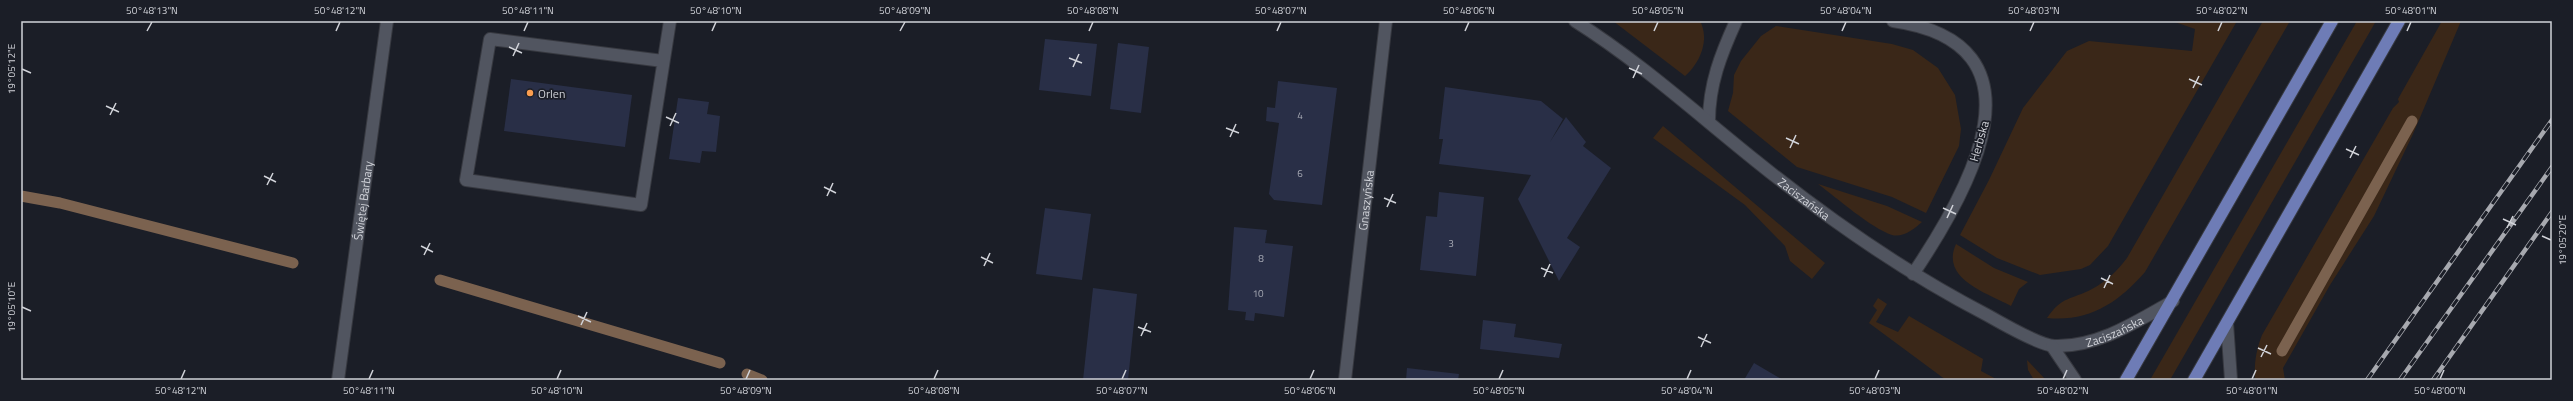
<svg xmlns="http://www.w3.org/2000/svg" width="2573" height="401" viewBox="0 0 2573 401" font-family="'Titillium Web',sans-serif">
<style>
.green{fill:#3a2718}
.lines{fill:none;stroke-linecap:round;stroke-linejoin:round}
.stream{stroke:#7b624f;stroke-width:11}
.building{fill:#292f47}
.lane-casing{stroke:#373940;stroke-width:14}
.street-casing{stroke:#373940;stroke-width:14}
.secondary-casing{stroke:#373940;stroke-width:14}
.primary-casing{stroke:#373940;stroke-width:14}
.lane{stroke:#515560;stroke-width:12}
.street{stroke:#515560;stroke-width:12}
.secondary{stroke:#515560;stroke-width:12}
.primary{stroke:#6e7cb6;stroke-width:12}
.rail-casing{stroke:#a7a9af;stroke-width:4.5}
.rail{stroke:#1b1e27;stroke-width:3;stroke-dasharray:9;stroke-linecap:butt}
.ticks{fill:none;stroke:#d1d3d9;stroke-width:1.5}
.poi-dot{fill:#fb9e50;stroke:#1b1e27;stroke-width:1.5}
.labels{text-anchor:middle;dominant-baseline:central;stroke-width:3.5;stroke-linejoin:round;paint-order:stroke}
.number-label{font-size:10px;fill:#a7aab4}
.poi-label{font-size:12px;fill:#d1d3d9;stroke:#1b1e27;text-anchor:start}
.street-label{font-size:12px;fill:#d1d3d9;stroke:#1b1e27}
.neatline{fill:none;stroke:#d1d3d9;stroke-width:1.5}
.ticks-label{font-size:10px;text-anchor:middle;fill:#d1d3d9}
</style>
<rect width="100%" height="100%" fill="#1b1e27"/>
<!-- green -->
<g class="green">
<path d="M 1613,21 L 1700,21 C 1710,40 1700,63 1685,76 Z"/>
<polygon points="2172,21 2237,21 2108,246 2090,265 2081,269 2040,275 1997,258 1960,235 1989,180 2023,108 2067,51 2089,41 2192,51 2195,29"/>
<path d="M 2263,21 L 2290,21 L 2145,272 C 2118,303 2089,322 2047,318 C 2062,296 2071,300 2092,289 C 2107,281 2117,271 2127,258 Z"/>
<polygon points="2357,21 2376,21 2170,380 2150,380"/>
<path d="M 2442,21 L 2461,21 L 2413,134 L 2374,216 L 2330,285 L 2283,368 L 2285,380 L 2255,380 C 2254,364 2256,350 2262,335 L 2393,108 L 2399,102 L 2398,99 Z"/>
<polygon points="1776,26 1892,44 1913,50 1938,68 1955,95 1961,129 1959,146 1926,213 1892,197 1797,167 1728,111 1733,93 1734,75 1741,61 1761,36"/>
<polygon points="1663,126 1825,263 1812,279 1790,261 1785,246 1745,205 1653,138"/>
<path d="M 1818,184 L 1887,206 L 1922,222 C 1914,229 1903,238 1892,235 C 1871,228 1837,198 1818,184 Z"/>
<path d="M 1956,244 L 1994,268 L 2028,282 L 2019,289 L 2011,306 C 1987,293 1940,279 1956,244 Z"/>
<polygon points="1878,298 1887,304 1876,322 1898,332 1909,316 1983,359 1981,371 1998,380 1946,380 1869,323 1877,310 1873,306"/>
<polygon points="2027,360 2046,380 2034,380 2028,370"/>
</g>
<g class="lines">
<!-- stream -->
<g class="stream">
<polyline points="21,196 60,203 293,263"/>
<polyline points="440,280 720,363"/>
<polyline points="2282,351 2412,121"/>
<polyline points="747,374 762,380"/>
</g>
</g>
<!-- building -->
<g class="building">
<polygon points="1045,39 1097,44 1091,96 1039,90"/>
<polygon points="1118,43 1149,47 1141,113 1110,109"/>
<polygon points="511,79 632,95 625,147 504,131"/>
<polygon points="1278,81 1337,88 1322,205 1274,200 1269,194 1279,123 1266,121 1267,107 1275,108"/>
<polygon points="1445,87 1541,101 1563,119 1550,142 1566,117 1586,142 1583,146 1611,168 1567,238 1580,247 1559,281 1518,199 1531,175 1439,164 1443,139 1439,139"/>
<polygon points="678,98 709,102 707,114 720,116 716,152 702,151 700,163 669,159"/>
<polygon points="1439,192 1484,197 1476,276 1420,270 1426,216 1437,217"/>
<polygon points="1045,208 1091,214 1082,280 1036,274"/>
<polygon points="1234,227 1267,230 1265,243 1293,246 1284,317 1255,313 1254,321 1245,320 1246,312 1228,310"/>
<polygon points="1093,288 1137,294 1128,380 1083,380"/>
<polygon points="1483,320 1516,324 1514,337 1562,344 1559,358 1480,349"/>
<polygon points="1754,363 1783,380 1744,380"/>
<polygon points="1407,368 1459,374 1458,380 1406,380"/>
</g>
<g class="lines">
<!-- lane casing -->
<g class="lane-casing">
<g id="lane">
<path d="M 1893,21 C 2053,44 1969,191 1913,274"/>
<polyline points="663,61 490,39 466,180 641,205 670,21"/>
<path d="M 1709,121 C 1709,84 1721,54 1736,21"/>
</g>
</g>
<!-- street casing -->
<g class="street-casing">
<g id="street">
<path id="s1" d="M 1345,380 L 1386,21"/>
</g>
</g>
<!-- secondary casing -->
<g class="secondary-casing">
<g id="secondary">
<path id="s2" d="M 1575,21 C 1640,62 1696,113 1756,161 C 1828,219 1904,272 1987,315 C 2001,323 2041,346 2055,346 C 2098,347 2136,322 2173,301"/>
<polyline points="2227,323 2231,380"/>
<polyline points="2052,346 2075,380"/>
<path id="s3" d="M 338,380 L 387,21"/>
</g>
</g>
<!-- primary casing -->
<g class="primary-casing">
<g id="primary">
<polyline points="2126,380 2332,21"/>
<polyline points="2194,380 2399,21"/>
</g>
</g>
<!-- lane -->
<use href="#lane" class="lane"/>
<!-- street -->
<use href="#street" class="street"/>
<!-- secondary -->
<use href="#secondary" class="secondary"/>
<!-- primary -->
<use href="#primary" class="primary"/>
<!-- rail casing -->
<g class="rail-casing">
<g id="rail">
<polyline points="2367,380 2552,120"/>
<polyline points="2400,380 2552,167"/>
<polyline points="2433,380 2552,212"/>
</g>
</g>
<!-- rail -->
<use href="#rail" class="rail"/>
</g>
<!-- ticks -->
<path class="ticks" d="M 147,31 L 152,22M 336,31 L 340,22M 524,31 L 528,22M 712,31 L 716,22M 900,31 L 905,22M 1089,31 L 1093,22M 1277,31 L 1281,22M 1465,31 L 1469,22M 1654,31 L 1658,22M 1842,31 L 1846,22M 2030,31 L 2034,22M 2218,31 L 2222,22M 2407,31 L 2411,22M 509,47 L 522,53M 513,56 L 519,43M 1069,58 L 1082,63M 1073,67 L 1079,54M 1629,68 L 1642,74M 22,69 L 31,73M 1633,78 L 1639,65M 2189,79 L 2202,85M 2193,88 L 2199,76M 106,106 L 119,112M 110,115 L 116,103M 666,117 L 679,123M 670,126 L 676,113M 1226,128 L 1239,133M 1230,137 L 1236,124M 1786,138 L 1799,144M 1790,148 L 1796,135M 2346,149 L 2359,155M 2350,158 L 2356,146M 264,176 L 276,182M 267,185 L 273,173M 824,187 L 836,193M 827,196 L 833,183M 1384,198 L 1396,203M 1387,207 L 1393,194M 1943,208 L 1956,214M 1947,218 L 1953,205M 2503,219 L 2516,225M 2507,228 L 2513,216M 2542,236 L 2551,240M 421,246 L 433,252M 424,255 L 430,243M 981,257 L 993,263M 984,266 L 990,253M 1541,268 L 1553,273M 1544,277 L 1550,264M 2101,278 L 2113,284M 2104,288 L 2110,275M 22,307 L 31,311M 578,316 L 591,322M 581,325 L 587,312M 1138,327 L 1151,332M 1141,336 L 1147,323M 1698,337 L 1711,343M 1701,347 L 1707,334M 2258,348 L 2271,354M 2261,357 L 2267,345M 181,379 L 185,370M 369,379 L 373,370M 557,379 L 561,370M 746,379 L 750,370M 934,379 L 938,370M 1122,379 L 1126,370M 1310,379 L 1314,370M 1499,379 L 1503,370M 1687,379 L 1691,370M 1875,379 L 1879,370M 2063,379 L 2067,370M 2252,379 L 2256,370M 2440,379 L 2444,370"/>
<!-- markers -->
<circle class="poi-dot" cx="530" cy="93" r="4"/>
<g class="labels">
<!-- number labels -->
<g class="number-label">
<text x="1300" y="115">4</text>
<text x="1300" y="173">6</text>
<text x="1451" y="243">3</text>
<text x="1261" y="258">8</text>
<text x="1258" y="293">10</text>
</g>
<!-- poi labels -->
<g class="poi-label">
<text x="538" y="93">Orlen</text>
</g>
<!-- street labels -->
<g class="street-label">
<text transform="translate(1979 141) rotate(-74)">Herbska</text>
<text stroke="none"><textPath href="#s2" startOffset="290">Zaciszańska</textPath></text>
<text stroke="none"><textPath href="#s3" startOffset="181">Świętej Barbary</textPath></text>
<text stroke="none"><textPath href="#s1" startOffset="181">Gnaszyńska</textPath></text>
<text stroke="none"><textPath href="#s2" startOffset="644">Zaciszańska</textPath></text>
</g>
</g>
<!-- border -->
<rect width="2573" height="401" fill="none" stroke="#1b1e27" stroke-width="44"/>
<rect x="22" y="22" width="2529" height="357" class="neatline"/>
<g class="ticks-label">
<text x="152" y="14">50°48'13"N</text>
<text x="340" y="14">50°48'12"N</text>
<text x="528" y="14">50°48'11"N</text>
<text x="716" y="14">50°48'10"N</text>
<text x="905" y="14">50°48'09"N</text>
<text x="1093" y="14">50°48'08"N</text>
<text x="1281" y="14">50°48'07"N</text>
<text x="1469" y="14">50°48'06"N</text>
<text x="1658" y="14">50°48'05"N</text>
<text x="1846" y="14">50°48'04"N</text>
<text x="2034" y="14">50°48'03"N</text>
<text x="2222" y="14">50°48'02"N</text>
<text x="2411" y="14">50°48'01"N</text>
<text transform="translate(11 69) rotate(-90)" y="4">19°05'12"E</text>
<text transform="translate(2562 240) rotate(-90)" y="4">19°05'20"E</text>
<text transform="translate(11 307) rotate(-90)" y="4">19°05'10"E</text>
<text x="181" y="394">50°48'12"N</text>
<text x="369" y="394">50°48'11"N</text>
<text x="557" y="394">50°48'10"N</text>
<text x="746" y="394">50°48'09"N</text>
<text x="934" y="394">50°48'08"N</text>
<text x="1122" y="394">50°48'07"N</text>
<text x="1310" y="394">50°48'06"N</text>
<text x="1499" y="394">50°48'05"N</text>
<text x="1687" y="394">50°48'04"N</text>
<text x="1875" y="394">50°48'03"N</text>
<text x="2063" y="394">50°48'02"N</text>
<text x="2252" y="394">50°48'01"N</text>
<text x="2440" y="394">50°48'00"N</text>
</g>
</svg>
